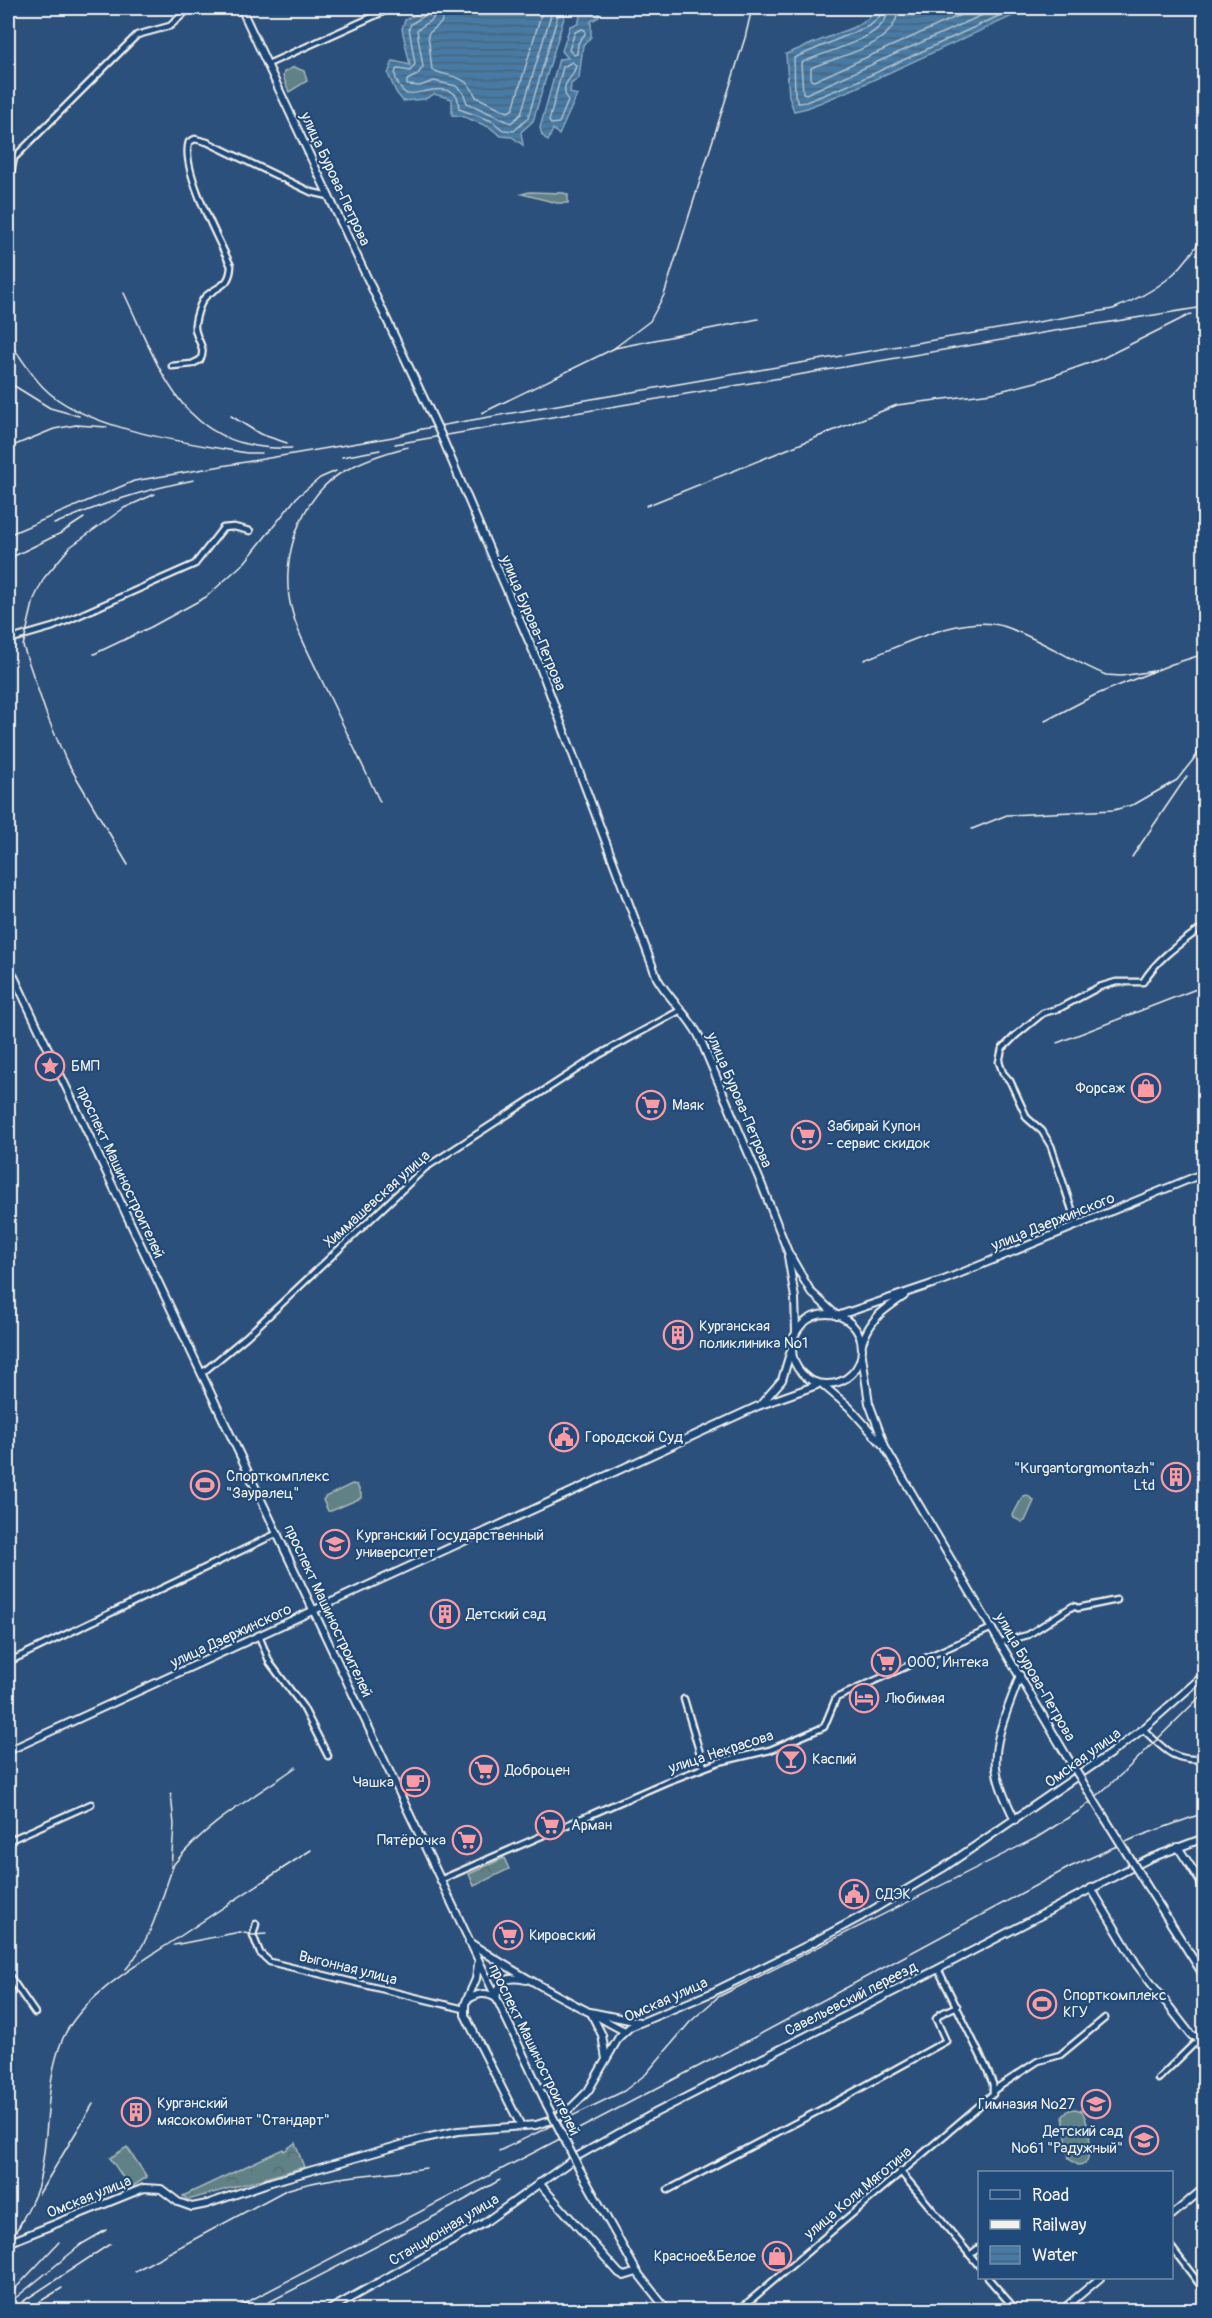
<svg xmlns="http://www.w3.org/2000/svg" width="1212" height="2318" viewBox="0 0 1212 2318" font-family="Pangolin,sans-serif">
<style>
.grass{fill:#608185;stroke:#aab9b6;stroke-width:1.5}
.forest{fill:url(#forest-crowns);stroke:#aab9b6;stroke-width:1.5}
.water{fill:url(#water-rules);stroke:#8caabf;stroke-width:1.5}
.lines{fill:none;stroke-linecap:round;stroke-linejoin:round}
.shore{stroke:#afc1cd;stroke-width:1.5}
.minor-casing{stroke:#f4f1e8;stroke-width:9}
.major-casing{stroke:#f4f1e8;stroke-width:10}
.minor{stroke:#1f4a7a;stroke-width:4.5}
.major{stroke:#1f4a7a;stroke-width:6}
.rail{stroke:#f4f1e8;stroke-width:1.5}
.major-bridge-casing{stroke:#f4f1e8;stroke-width:10;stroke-linecap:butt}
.major-bridge{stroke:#1f4a7a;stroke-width:6}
.labels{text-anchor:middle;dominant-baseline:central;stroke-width:4.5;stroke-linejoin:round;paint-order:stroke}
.street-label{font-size:15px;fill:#f4f1e8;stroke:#1f4a7a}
.poi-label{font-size:15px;fill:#f4f1e8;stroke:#1f4a7a;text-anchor:start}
</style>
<defs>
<pattern id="forest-crowns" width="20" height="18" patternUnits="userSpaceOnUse" patternTransform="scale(1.5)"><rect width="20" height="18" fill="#608185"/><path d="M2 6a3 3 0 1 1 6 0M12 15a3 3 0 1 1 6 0" fill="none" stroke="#576a6c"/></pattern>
<pattern id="water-rules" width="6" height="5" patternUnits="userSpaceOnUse" patternTransform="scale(1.5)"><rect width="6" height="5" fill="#477aa4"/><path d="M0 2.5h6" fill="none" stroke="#48647a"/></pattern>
</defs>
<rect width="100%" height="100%" fill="#2c507c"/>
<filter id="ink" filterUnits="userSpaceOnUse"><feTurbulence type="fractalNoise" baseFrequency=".0167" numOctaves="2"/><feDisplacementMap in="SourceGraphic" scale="12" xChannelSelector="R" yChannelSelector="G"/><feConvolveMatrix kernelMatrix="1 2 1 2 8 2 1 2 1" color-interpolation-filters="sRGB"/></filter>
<g filter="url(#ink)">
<!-- grass -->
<g class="grass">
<polygon points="294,67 304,71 307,81 289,92 283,76 284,72"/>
<polygon points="529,192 564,193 568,195 568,203 557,203 522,194"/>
<polygon points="352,1484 357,1485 361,1494 361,1498 331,1511 328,1511 323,1500 325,1497"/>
<polygon points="1027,1495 1034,1501 1025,1521 1022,1522 1014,1518 1013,1515 1023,1496"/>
<path d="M 1075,2109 L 1082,2111 C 1089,2124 1094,2152 1085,2164 L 1078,2165 L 1069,2159 L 1063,2116 L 1069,2110 Z"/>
<polygon points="127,2147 147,2177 130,2188 110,2158"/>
</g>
<!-- forest -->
<g class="forest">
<polygon points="504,1858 509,1869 474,1886 469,1874"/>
<polygon points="295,2143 304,2167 188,2200 183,2196 283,2149 284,2151"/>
</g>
<!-- water -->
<g class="water">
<polygon points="427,8 487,8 490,11 493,8 567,8 533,121 521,132 523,145 512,137 501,136 489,127 462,116 452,115 452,99 434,94 425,99 403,101 396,92 388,74 393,61 410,65 402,29 405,20"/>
<polygon points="578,8 599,8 599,17 591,21 591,37 583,45 579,78 571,84 570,93 577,95 559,135 553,129 548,141 542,135 540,128 559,59 568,58 562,51 570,26 578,24 580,17"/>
<polygon points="875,8 1030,8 851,90 807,108 794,111 789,97 786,54 859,25 875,13"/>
</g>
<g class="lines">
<!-- shore -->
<g class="shore">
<path d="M 429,8 L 427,14 L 411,24 L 409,28 L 415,64 L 410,71 L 398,69 L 396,70 C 393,78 400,90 407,94 C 421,94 443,83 456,95 C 459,98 458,105 459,109 L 492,121 L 503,130 L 514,131 L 528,118 L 560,8"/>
<polyline points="436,8 433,19 417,30 423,67 417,75 407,80 407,85 420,86 434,81 456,86 463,92 467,103 511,123 521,114 553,8"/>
<path d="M 446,8 L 441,23 L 428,34 L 432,70 C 452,78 466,74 476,97 L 508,112 L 513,109 L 543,8"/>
<polyline points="881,8 880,16 871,25 794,58 795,95 798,103 806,102 849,85 1016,8"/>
<path d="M 888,8 C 889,39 826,50 801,63 L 803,93 L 806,94 L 998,8"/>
<path d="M 898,8 C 898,46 840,55 811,68 L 811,80 L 814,81 L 976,8"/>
<polygon points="582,29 585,30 585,34 578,43 577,54 574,55 569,50 575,32"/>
<path d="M 572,62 L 576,65 C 573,82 558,81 568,101 L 559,123 L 551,124 L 549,121 L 563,67 Z"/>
</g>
<!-- minor casing -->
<g class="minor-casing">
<g id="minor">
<polyline points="268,64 392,8"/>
<polyline points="8,187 14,158 137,35 170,26 190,8"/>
<path d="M 172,366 L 192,364 L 200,360 C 208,347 193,337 195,324 C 196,316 200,303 205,297 C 218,285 230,287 231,266 C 219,240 180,168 189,142 L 195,139 L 207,142 L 311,192 L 329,196"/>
<polyline points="8,640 53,627 195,564 223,528 234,527 250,531"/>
<path d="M 1077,1225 L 1051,1146 L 1042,1131 L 1027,1118 L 1010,1081 L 1003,1073 L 999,1062 L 1002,1049 L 1015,1036 L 1043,1013 L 1060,1008 L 1099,987 L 1116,982 L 1143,982 C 1158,957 1181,943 1204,926"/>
<polyline points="202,1373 247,1336 425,1168 599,1055 679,1011"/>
<polyline points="259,1636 270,1663 303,1707 328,1756"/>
<polyline points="1001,1642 1028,1635 1073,1606 1078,1608 1117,1600"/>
<polyline points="8,1662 278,1533"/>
<polyline points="684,1699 704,1767"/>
<path d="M 1143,1729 C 1165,1750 1172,1761 1204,1759"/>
<polyline points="8,1841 91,1804"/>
<polyline points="440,1880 666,1782 719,1762 770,1750 824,1727 836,1698 992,1628"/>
<polyline points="256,1924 253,1935 260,1953 270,1962 464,2009"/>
<polyline points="8,1974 35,2013"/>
<polyline points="1158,2079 1200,2038"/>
<polyline points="994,2090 1038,2061 1060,2055 1105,2018"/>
<polyline points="900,2171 980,2267"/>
<polyline points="668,2190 841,2099 946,2041 936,2019 940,2014 957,2006"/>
<polyline points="1172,2248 1204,2290"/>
<polyline points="970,2255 980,2247"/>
<polyline points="988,2278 1016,2310"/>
<polyline points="739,2310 993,2094 993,2084 986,2067 938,1969"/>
</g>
</g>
<!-- major casing -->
<g class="major-casing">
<g id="major">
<polyline points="241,8 332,203"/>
<path d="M 496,565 L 540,667 L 657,978 C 669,999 688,1015 699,1036 L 761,1183 L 788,1252 L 811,1292 L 836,1315"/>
<path d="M 8,964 C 190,1343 365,1726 547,2105"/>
<polyline points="788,1256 795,1298 796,1332"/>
<circle cx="827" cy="1349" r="35"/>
<polyline points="837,1316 944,1280 1204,1173"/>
<path d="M 862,1343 C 871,1318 883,1310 904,1296"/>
<polyline points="862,1356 869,1403 886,1449 1066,1755"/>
<polyline points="823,1385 849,1407 882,1444"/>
<polyline points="762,1403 782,1380 791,1350"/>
<polyline points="8,1751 758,1406 817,1385"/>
<path d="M 1015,1820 C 1007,1803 998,1785 996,1767 C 993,1737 1011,1703 1020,1675"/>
<polyline points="1178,1847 1204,1887"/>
<polyline points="1147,1886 1204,1976"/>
<polyline points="1091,1888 1137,1965 1192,2036 1204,2037"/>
<path d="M 469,1942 C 507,1968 547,1990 587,2011 C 600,2017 611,2025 625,2031"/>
<polyline points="478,1964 476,1979 465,2004 465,2015 521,2126"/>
<path d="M 496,1998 C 499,1979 509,1976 526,1980"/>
<path d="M 467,2000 C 477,1994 485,1991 496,1998"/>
<polyline points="590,2012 639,2022"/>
<polyline points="592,2015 602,2035 606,2059"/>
<polyline points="580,2170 637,2272 667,2310"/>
<polyline points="539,2183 619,2273 624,2276 637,2272"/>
<polyline points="1172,2215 1204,2188"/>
<polyline points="8,2243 144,2188 161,2189 178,2202 192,2207 207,2204 271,2182 425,2138 458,2131 536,2125 552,2120 572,2107 588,2091 619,2037 630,2027 711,1993 808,1945 862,1916 943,1868 1111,1753 1143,1729 1204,1675"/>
<polyline points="329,2310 484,2223 578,2156 651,2115 938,1969 1148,1859 1204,1838"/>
<polyline points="1062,2310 1100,2278"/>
</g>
</g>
<!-- minor -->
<use href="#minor" class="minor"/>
<!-- major -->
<use href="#major" class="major"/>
<!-- rail -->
<g class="rail">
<path d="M 124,293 C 163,375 183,452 292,448"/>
<polyline points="613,349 650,321 664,295 745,38 752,8"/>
<path d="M 15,350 C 24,362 32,376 43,387 C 84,430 189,443 247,453 L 262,453"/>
<polyline points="8,382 50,408 79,416"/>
<polyline points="482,413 615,348 758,319"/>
<polyline points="231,416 260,434 287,443"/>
<polyline points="395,444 1048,332 1204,307"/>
<polyline points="8,448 54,429 76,425 107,427"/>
<polyline points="342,457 380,450"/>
<polyline points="646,506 897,405 992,393 1036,382 1103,358 1191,314"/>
<path d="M 54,524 C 102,504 142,490 194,480"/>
<path d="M 8,535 L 134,481 L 393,437 L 422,429 L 534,409 L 1113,309 C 1156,292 1182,274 1204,233"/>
<polyline points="8,559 61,533 84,518"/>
<polyline points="94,654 151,627 206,597 245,562 297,497 320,478 336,471"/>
<path d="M 864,660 C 903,645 964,612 1006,627 C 1040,639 1072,661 1106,675 L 1121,676 L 1153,671"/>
<polyline points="1045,721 1095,695 1172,664 1204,654"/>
<path d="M 380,802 C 361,762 342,722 323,683 C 312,659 297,633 291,607 C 279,559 301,492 348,469 C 366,459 388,452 408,447"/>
<polyline points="972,829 1007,815 1114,810 1135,804 1177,780 1204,746"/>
<polyline points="1132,857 1187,776"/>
<polyline points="128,865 66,760 47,716 23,646 34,599 44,578 70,547 124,508 155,494"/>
<polyline points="1057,1043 1204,986"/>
<polyline points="171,1793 174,1825 171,1868"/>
<polyline points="174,1945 240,1932 253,1935 266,1934"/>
<path d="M 126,1969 C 153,1938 160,1901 174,1864 C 206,1823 254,1797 296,1767"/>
<polyline points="499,2151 624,2091 646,2074 690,2022 718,1997 1036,1838 1082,1809 1124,1772 1204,1693"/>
<polyline points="39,2194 93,2104"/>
<path d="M 19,2227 C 25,2213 34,2200 38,2186 C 51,2138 43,2084 63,2038 C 83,1994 144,1961 182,1935 C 225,1906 268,1878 311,1850"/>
<polyline points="8,2243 23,2220"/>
<path d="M 135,2271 L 286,2190 C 332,2175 379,2175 426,2168"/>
<polyline points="12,2292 59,2242"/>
<polyline points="22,2302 110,2244"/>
<polyline points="8,2304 82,2244 106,2230"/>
<polyline points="26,2310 62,2288"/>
<polyline points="232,2310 753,2038 1070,1867 1137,1837 1204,1813"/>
<polyline points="254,2310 452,2207 500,2180"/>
</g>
<!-- major-bridge casing -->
<g class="major-bridge-casing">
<g id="major-bridge">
<polyline points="332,203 441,435 496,565"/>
<polyline points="1066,1755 1147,1886"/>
<polyline points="547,2105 580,2170"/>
</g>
</g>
<!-- major-bridge -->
<use href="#major-bridge" class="major-bridge"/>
</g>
</g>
<!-- icons -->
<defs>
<g id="sight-ring" transform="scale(1.5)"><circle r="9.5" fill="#1f4a7a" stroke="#ff9aa2" stroke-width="1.5"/><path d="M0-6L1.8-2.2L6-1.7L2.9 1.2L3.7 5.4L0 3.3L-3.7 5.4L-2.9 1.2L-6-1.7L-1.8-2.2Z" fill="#ff9aa2"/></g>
<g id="shop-ring" transform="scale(1.5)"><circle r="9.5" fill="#1f4a7a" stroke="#ff9aa2" stroke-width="1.5"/><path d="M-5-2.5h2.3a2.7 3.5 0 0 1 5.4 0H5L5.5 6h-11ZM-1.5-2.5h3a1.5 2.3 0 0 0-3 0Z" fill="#ff9aa2"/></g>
<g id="supermarket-ring" transform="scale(1.5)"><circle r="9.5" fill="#1f4a7a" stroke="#ff9aa2" stroke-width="1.5"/><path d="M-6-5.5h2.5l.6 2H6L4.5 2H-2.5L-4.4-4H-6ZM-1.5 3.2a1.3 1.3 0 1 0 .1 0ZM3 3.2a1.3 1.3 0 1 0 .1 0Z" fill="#ff9aa2"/></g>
<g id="building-ring" transform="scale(1.5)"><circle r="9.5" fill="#1f4a7a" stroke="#ff9aa2" stroke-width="1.5"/><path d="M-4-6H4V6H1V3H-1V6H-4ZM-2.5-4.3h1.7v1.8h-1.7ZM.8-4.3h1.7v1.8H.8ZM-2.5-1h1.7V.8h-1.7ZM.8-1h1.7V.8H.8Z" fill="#ff9aa2"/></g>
<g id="civic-ring" transform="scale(1.5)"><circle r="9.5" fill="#1f4a7a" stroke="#ff9aa2" stroke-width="1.5"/><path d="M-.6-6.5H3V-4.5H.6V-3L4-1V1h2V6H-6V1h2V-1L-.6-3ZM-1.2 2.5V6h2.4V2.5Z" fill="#ff9aa2"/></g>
<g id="stadium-ring" transform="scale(1.5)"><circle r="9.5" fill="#1f4a7a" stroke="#ff9aa2" stroke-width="1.5"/><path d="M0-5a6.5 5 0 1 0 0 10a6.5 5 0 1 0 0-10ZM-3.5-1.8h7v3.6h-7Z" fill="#ff9aa2"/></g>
<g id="university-ring" transform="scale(1.5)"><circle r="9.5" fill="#1f4a7a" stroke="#ff9aa2" stroke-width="1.5"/><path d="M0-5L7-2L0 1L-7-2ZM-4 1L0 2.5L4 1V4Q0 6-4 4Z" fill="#ff9aa2"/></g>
<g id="hotel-ring" transform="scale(1.5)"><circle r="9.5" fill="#1f4a7a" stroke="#ff9aa2" stroke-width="1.5"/><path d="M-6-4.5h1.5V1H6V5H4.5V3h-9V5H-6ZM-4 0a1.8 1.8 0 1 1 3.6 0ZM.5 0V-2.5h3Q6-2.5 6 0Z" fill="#ff9aa2"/></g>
<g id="bar-ring" transform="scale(1.5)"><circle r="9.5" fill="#1f4a7a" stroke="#ff9aa2" stroke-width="1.5"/><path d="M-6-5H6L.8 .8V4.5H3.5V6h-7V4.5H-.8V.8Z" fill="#ff9aa2"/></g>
<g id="cafe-ring" transform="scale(1.5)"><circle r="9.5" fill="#1f4a7a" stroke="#ff9aa2" stroke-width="1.5"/><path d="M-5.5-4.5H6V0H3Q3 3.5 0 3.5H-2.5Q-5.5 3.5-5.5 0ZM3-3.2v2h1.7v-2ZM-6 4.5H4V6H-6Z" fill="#ff9aa2"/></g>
<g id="school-ring" transform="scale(1.5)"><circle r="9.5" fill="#1f4a7a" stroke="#ff9aa2" stroke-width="1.5"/><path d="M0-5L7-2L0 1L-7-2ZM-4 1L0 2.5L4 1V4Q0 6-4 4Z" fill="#ff9aa2"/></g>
</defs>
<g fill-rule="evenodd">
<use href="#sight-ring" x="50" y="1066"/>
<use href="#shop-ring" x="1146" y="1088"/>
<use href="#supermarket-ring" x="651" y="1105"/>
<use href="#supermarket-ring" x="806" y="1135"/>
<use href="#building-ring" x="678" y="1335"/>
<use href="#civic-ring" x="564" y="1437"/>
<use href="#building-ring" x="1176" y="1477"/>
<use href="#stadium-ring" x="205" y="1485"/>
<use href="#university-ring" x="335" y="1544"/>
<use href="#building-ring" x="445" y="1614"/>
<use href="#supermarket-ring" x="886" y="1662"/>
<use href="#hotel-ring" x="864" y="1698"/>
<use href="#bar-ring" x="791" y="1759"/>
<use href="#supermarket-ring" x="484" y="1770"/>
<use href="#cafe-ring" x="415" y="1782"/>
<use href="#supermarket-ring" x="550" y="1825"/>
<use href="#supermarket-ring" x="467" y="1840"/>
<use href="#civic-ring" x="854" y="1894"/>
<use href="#supermarket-ring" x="508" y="1935"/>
<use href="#stadium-ring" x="1042" y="2004"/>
<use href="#school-ring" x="1096" y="2104"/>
<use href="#building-ring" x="136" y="2112"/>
<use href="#school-ring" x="1144" y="2140"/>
<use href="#shop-ring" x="777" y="2256"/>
</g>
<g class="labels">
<!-- street labels -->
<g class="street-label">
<text transform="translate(335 179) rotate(65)">улица Бурова-Петрова</text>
<text transform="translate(533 623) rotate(67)">улица Бурова-Петрова</text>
<text transform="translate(739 1100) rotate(67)">улица Бурова-Петрова</text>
<text transform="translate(120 1172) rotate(65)">проспект Машиностроителей</text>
<text transform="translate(377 1199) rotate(-42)">Химмашевская улица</text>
<text transform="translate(1053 1222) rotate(-22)">улица Дзержинского</text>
<text transform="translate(328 1611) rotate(65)">проспект Машиностроителей</text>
<text transform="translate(231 1636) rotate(-25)">улица Дзержинского</text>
<text transform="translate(1035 1677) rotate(60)">улица Бурова-Петрова</text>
<text transform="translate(721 1752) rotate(-18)">улица Некрасова</text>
<text transform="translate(1083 1758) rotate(-36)">Омская улица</text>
<text transform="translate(348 1968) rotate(14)">Выгонная улица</text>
<text transform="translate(851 1999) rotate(-27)">Савельевский переезд</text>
<text transform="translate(666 2000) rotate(-24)">Омская улица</text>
<text transform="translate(534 2050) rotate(64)">проспект Машиностроителей</text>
<text transform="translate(858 2193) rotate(-40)">улица Коли Мяготина</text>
<text transform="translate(89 2197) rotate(-22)">Омская улица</text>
<text transform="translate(444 2230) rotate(-31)">Станционная улица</text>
</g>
<!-- poi labels -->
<g class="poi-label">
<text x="71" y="1066">БМП</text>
<text x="1125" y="1088" text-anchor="end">Форсаж</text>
<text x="672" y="1105">Маяк</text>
<text x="827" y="1126">Забирай Купон<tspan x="827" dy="17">- сервис скидок</tspan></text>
<text x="699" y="1326">Курганская<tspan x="699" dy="17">поликлиника №1</tspan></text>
<text x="585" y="1437">Городской Суд</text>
<text x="1155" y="1468" text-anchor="end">"Kurgantorgmontazh"<tspan x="1155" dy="17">Ltd</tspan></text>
<text x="226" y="1476">Спорткомплекс<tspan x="226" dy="17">"Зауралец"</tspan></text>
<text x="356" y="1535">Курганский Государственный<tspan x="356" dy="17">университет</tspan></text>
<text x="466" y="1614">Детский сад</text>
<text x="907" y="1662">ООО, Интека</text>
<text x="885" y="1698">Любимая</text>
<text x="812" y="1759">Каспий</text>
<text x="505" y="1770">Доброцен</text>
<text x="394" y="1782" text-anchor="end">Чашка</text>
<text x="571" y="1825">Арман</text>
<text x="446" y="1840" text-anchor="end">Пятёрочка</text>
<text x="875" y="1894">СДЭК</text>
<text x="529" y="1935">Кировский</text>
<text x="1063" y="1995">Спорткомплекс<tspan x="1063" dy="17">КГУ</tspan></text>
<text x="157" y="2103">Курганский<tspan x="157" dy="17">мясокомбинат "Стандарт"</tspan></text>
<text x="1075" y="2104" text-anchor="end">Гимназия №27</text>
<text x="1123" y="2131" text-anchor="end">Детский сад<tspan x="1123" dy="17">№61 "Радужный"</tspan></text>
<text x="756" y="2256" text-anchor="end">Красное&amp;Белое</text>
</g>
</g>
<!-- margin -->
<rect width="1212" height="2318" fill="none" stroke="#1f4a7a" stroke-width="30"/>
<rect x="15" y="15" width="1182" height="2288" fill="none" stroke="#f4f1e8" stroke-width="2" filter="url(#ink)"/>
<!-- legend -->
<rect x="978" y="2171" width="195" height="108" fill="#1f4a7a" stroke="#748da6" stroke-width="1.5"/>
<rect x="990" y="2190" width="30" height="9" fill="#1f4a7a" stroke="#748da6" stroke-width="1.5"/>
<text x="1032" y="2201" font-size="18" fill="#f4f1e8">Road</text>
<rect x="990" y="2220" width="30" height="9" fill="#f4f1e8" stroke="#748da6" stroke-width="1.5"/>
<text x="1032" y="2231" font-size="18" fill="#f4f1e8">Railway</text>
<rect x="990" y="2246" width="30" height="18" fill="url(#water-rules)" stroke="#748da6" stroke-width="1.5"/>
<text x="1032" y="2261" font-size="18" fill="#f4f1e8">Water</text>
</svg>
